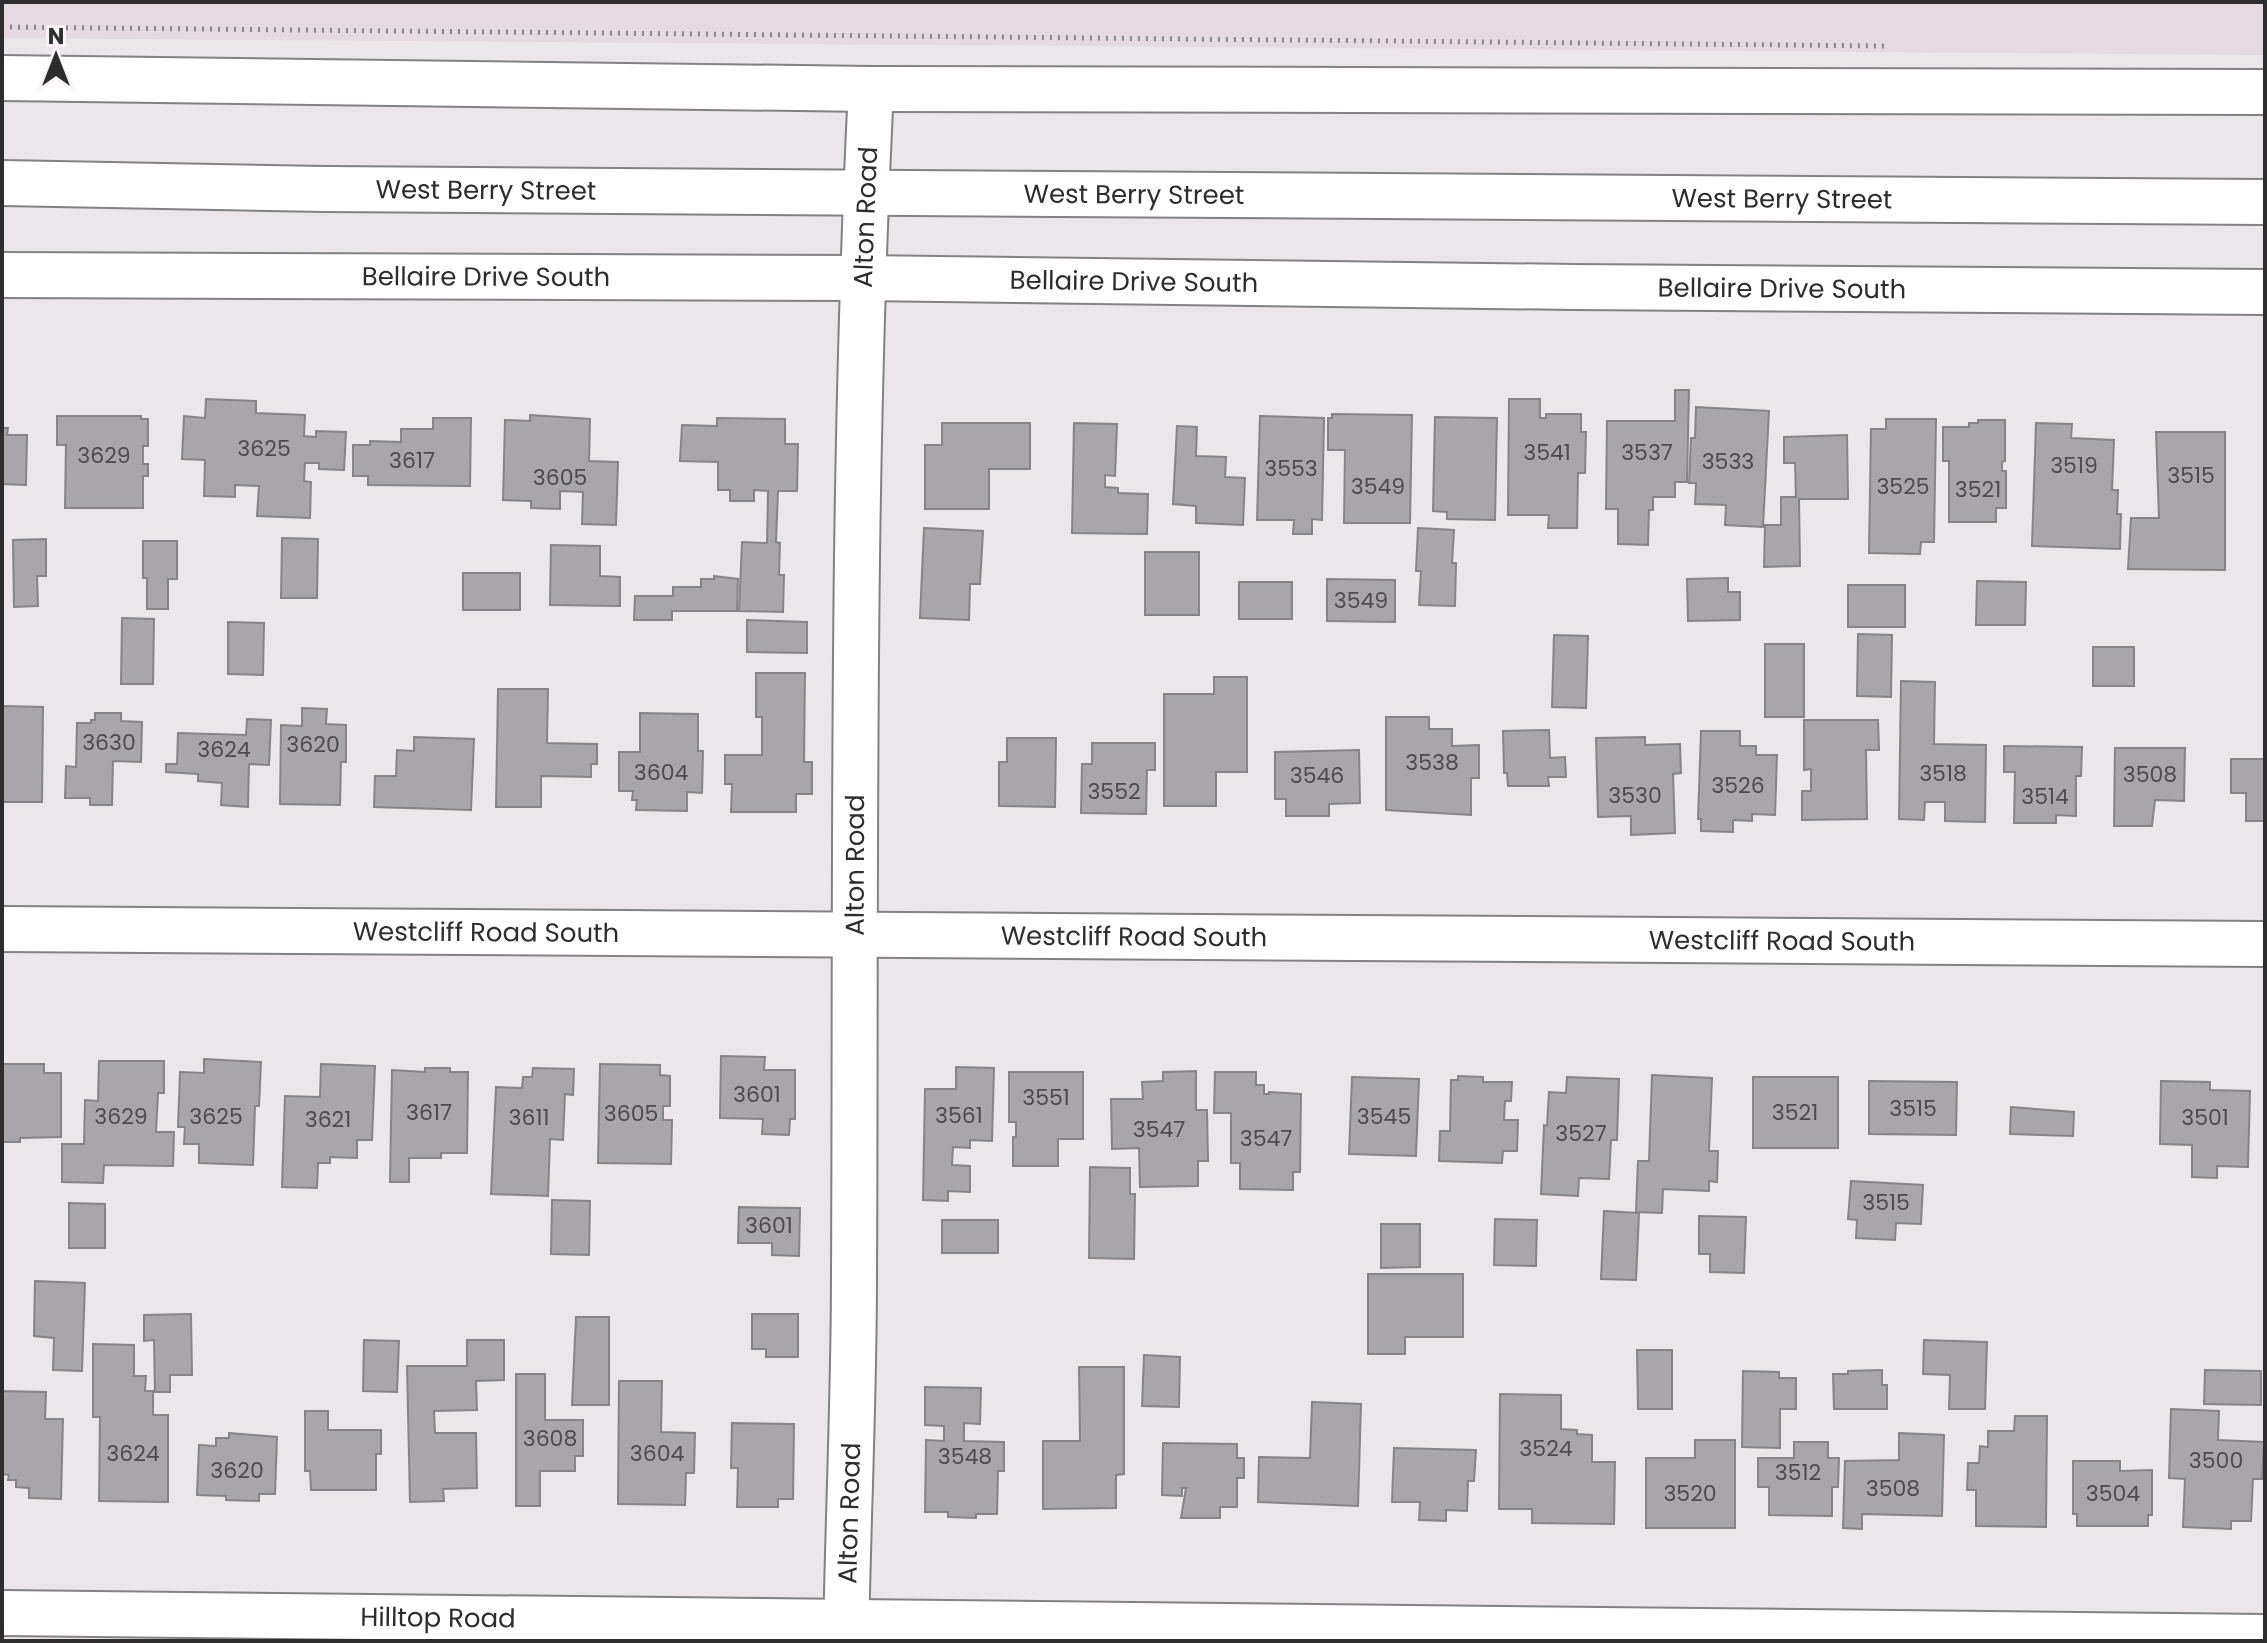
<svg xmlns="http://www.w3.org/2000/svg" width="2267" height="1643" viewBox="0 0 2267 1643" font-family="Poppins,sans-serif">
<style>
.built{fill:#e5dae2}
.building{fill:#a8a6aa;stroke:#868488;stroke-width:2}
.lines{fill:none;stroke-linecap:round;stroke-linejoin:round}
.minor-casing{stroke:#848183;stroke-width:48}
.major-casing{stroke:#848183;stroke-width:48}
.path{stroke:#8a888a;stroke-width:5;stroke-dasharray:2 6;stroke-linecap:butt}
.minor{stroke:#fff;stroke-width:44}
.major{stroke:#fff;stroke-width:44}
.labels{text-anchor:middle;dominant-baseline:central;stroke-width:6;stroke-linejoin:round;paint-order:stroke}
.number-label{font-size:22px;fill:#4c4b4d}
.street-label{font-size:26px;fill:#2e2d2e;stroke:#f7f3f6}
</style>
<rect width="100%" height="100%" fill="#eae6e9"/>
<!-- built -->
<polygon class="built" points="2,2 2265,2 2265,55 2,38"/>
<!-- building -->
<g class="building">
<polygon points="1675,390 1689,390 1687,482 1675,482 1675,497 1653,497 1653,510 1649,510 1648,545 1618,544 1618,509 1606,509 1607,421 1675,421"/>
<polygon points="206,399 256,401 256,413 305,415 304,436 316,437 316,431 346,432 344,470 319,469 319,463 305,463 304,481 311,482 310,518 257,516 259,486 235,485 235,497 204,496 205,460 182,459 184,416 205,418"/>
<polygon points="1509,399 1540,399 1540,418 1546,418 1546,414 1581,414 1581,432 1586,432 1585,473 1578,473 1577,528 1548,528 1549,515 1508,515"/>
<polygon points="1696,407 1769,411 1763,527 1725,525 1726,505 1695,504 1696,483 1689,483 1691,438 1695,438"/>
<polygon points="1332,414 1412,415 1410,523 1344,523 1345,450 1328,450 1328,418 1332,418"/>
<polygon points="530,415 590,419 589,461 618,462 616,525 582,524 583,492 560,491 560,509 531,508 531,501 503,500 505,420 530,421"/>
<polygon points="57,416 141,416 141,419 148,419 148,446 143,446 143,464 148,464 148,476 143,476 143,508 65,508 66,445 57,445"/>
<polygon points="1260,416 1324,418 1322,520 1312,519 1312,534 1293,534 1294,520 1257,520"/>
<polygon points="1435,417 1497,418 1495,520 1447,519 1447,512 1433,511"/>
<polygon points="433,418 471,418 470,486 368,485 368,476 353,476 353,445 370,445 370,441 401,442 401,429 433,429"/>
<polygon points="717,418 785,419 785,444 798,444 797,491 778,491 776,542 780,543 779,575 784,575 783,612 739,611 742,542 767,543 768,491 754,490 754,501 730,501 730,490 718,490 718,462 680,461 682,425 717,426"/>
<polygon points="1886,419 1936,419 1934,542 1921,542 1920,554 1869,553 1871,429 1886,429"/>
<polygon points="1978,420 2005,420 2005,461 2002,462 2002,471 2006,471 2006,508 1996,508 1996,522 1949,522 1949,461 1943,461 1943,427 1969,427 1969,423 1978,423"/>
<polygon points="942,423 1030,423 1030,469 989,469 989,509 925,509 925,445 942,445"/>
<polygon points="1074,423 1117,424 1115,476 1105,475 1105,487 1118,488 1118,493 1148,494 1147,534 1072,533"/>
<polygon points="2036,423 2072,424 2071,438 2114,440 2112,490 2118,490 2117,514 2121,514 2120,549 2032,546"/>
<polygon points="1177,426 1197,427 1196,456 1226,457 1225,477 1245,478 1243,525 1196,523 1196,506 1173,504"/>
<polygon points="2,428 8,428 7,435 27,435 26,485 2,484"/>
<polygon points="2156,432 2225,432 2225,570 2128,569 2131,518 2159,518"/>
<polygon points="1847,435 1848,499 1799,499 1800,566 1764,567 1765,525 1781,525 1781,497 1796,497 1795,463 1784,463 1784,437"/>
<polygon points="924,528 983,531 980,584 970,584 969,620 920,618"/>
<polygon points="1418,528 1454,530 1452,563 1456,563 1455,606 1419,605 1421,571 1416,571"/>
<polygon points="282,538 318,539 317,598 281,598"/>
<polygon points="46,539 46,576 37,576 38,606 14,607 13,540"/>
<polygon points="143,541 177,541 177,579 168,579 168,609 147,609 147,578 143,578"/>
<polygon points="551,545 600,546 600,576 620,577 620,606 550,605"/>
<rect x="1145" y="552" width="54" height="63"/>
<rect x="463" y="573" width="57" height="37"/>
<polygon points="714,576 738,579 737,611 672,611 672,620 634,620 635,596 673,596 673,587 701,587 701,579 714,579"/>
<polygon points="1728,578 1728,592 1740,592 1740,620 1688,621 1687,579"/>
<polygon points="1327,579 1395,580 1395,622 1327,621"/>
<polygon points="1977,581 2026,582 2025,625 1976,625"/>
<rect x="1239" y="582" width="53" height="37"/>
<rect x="1848" y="585" width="57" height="42"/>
<polygon points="122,618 154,619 153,684 121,684"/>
<polygon points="747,620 807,622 807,653 747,652"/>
<polygon points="228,622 264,623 263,675 228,674"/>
<polygon points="1858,634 1892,635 1891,697 1857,696"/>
<polygon points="1554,635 1588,636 1586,708 1552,707"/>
<rect x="1765" y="644" width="39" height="73"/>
<rect x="2093" y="647" width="41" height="39"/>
<polygon points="756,673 805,673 804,762 812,762 812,794 796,794 796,812 731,812 732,784 725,784 725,755 762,755 762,717 756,717"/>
<polygon points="1214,677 1247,677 1247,772 1216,772 1216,806 1164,806 1164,694 1214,694"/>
<polygon points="1901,681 1935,682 1934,744 1986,745 1985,822 1945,821 1945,802 1925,802 1924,820 1899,819"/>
<polygon points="498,689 548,689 547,743 597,744 597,764 591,764 591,777 541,776 541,807 496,807"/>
<polygon points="2,706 43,707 42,802 2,802"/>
<polygon points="302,708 327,709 326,724 346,725 346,762 341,762 340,805 280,804 281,725 302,726"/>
<polygon points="95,713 121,713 121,721 142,722 141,762 113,761 112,805 90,805 90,798 65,798 66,766 76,767 77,723 91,723 91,720 95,720"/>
<polygon points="640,713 698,714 698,751 703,751 702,793 687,792 687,811 636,810 637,800 632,800 633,791 619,791 619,752 640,752"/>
<polygon points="1386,717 1429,717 1429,729 1452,729 1452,746 1479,745 1479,778 1471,778 1471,815 1386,810"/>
<polygon points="247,719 271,720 269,765 249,764 248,807 221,805 222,783 198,781 198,774 166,772 166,764 177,764 178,733 246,735"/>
<polygon points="1804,720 1878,720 1879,750 1866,750 1867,819 1802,820 1802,791 1811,791 1811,769 1804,770"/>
<polygon points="1549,730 1550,758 1565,757 1566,777 1548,777 1549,786 1508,786 1507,773 1504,773 1503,731"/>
<polygon points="1701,731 1740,731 1740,746 1756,746 1756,755 1777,755 1775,815 1752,814 1752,821 1733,820 1733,832 1701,831 1701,819 1698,819"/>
<polygon points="414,737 474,739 471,810 374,807 375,776 396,776 397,750 414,751"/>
<polygon points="1645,737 1645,745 1680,744 1681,773 1673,774 1675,833 1631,835 1631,816 1598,817 1596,738"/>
<polygon points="1007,738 1056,738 1055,807 999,806 999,762 1007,762"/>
<polygon points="1092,743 1155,743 1155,770 1147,770 1146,814 1081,813 1082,764 1092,764"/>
<polygon points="2004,746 2082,747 2081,776 2076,776 2076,816 2056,815 2056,823 2014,823 2015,772 2004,772"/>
<polygon points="2115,748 2185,748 2184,801 2155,800 2152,826 2114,826"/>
<polygon points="1359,750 1360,803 1329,804 1329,816 1286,816 1286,799 1275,799 1275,752"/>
<polygon points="2231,759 2265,759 2265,821 2246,821 2246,793 2231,793"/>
<polygon points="721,1056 765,1057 764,1070 795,1070 795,1119 790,1119 789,1135 762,1134 763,1119 720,1118"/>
<polygon points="204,1059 261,1062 259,1106 255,1106 253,1165 199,1163 199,1144 184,1144 185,1127 178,1127 180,1072 204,1073"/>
<polygon points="99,1061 164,1061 164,1093 158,1093 156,1132 174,1132 173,1166 104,1165 103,1183 62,1182 62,1144 84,1144 85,1100 98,1101"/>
<polygon points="2,1064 44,1064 44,1073 61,1073 61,1137 20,1138 20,1142 2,1142"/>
<polygon points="321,1064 375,1066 372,1140 357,1140 357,1158 330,1157 330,1163 318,1163 317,1188 282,1187 285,1096 320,1097"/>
<polygon points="600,1064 660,1065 660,1075 670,1076 670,1106 663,1106 663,1120 672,1120 671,1164 598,1163"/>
<polygon points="956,1067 994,1068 992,1141 970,1140 970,1148 953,1147 952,1165 970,1166 970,1192 948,1191 948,1201 923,1200 925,1089 956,1089"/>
<polygon points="425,1068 450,1068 450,1072 468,1072 467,1153 441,1153 441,1158 409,1158 409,1182 390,1182 392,1070 425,1072"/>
<polygon points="533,1068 574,1069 573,1095 565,1094 563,1140 550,1139 548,1196 491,1194 496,1087 522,1088 523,1077 532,1077"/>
<polygon points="1196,1071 1196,1110 1207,1110 1208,1161 1198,1161 1198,1186 1140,1187 1139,1148 1112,1149 1111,1099 1143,1099 1142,1082 1163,1081 1163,1072"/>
<polygon points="1009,1072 1083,1072 1083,1139 1058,1139 1058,1166 1013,1166 1013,1137 1016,1137 1016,1122 1009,1122"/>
<polygon points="1215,1072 1256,1072 1256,1085 1264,1085 1264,1094 1269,1094 1269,1092 1301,1094 1300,1172 1293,1172 1293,1190 1240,1189 1240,1163 1231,1163 1231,1113 1214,1113"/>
<polygon points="1652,1075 1712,1078 1709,1151 1718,1151 1717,1182 1709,1181 1709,1191 1663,1189 1662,1213 1636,1212 1638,1161 1649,1161"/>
<polygon points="1458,1076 1483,1077 1483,1082 1512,1082 1511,1101 1505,1101 1504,1120 1518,1120 1517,1151 1503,1151 1502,1163 1439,1161 1440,1131 1450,1131 1451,1080 1458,1080"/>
<polygon points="1352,1077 1419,1079 1416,1156 1349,1154"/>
<polygon points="1567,1077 1619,1079 1617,1140 1611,1140 1609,1179 1579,1178 1578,1196 1541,1194 1544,1125 1547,1126 1549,1092 1566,1093"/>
<rect x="1753" y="1077" width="85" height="71"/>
<polygon points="1869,1081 1957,1082 1956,1135 1869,1134"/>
<polygon points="2161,1081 2210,1082 2210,1090 2250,1091 2248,1167 2217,1166 2217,1178 2192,1177 2192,1145 2160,1144"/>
<polygon points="2011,1107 2074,1112 2073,1136 2010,1134"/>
<polygon points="1090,1167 1130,1168 1130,1194 1135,1194 1134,1259 1089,1258"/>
<polygon points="1851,1181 1923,1185 1921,1224 1896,1223 1895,1240 1856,1238 1857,1220 1848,1219"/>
<polygon points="552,1200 590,1201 589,1255 551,1254"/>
<polygon points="69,1203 105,1204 105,1248 69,1248"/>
<polygon points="739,1207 800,1208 799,1256 772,1255 772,1243 738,1243"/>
<polygon points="1604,1211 1639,1213 1636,1280 1601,1279"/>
<polygon points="1699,1216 1746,1217 1744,1273 1710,1272 1710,1254 1699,1254"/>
<polygon points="1495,1219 1537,1220 1536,1266 1494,1265"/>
<rect x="942" y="1220" width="56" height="33"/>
<polygon points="1381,1224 1420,1224 1420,1267 1381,1268"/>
<polygon points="1368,1274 1463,1274 1463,1337 1405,1337 1405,1354 1368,1354"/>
<polygon points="35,1281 85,1283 82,1371 53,1370 54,1338 34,1336"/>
<polygon points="191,1314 192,1375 170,1375 170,1392 155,1392 154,1340 144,1341 144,1315"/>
<polygon points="752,1314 798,1314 798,1357 766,1357 766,1349 752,1349"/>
<polygon points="576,1317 609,1317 609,1405 572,1405"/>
<polygon points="364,1340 399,1341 397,1392 363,1391"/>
<polygon points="467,1340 504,1340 504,1380 476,1381 477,1410 434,1411 435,1433 476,1433 477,1488 443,1489 444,1501 410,1502 407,1366 467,1366"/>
<polygon points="1924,1340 1987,1342 1985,1409 1949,1409 1950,1375 1923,1374"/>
<polygon points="93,1344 134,1345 134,1376 146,1376 145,1391 153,1391 153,1415 168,1415 168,1502 99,1501 100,1417 93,1417"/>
<polygon points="1637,1350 1672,1350 1672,1409 1638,1409"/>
<polygon points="1144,1355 1180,1357 1179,1407 1142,1406"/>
<polygon points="1079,1367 1124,1367 1124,1474 1116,1475 1116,1508 1043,1509 1043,1441 1080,1441"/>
<polygon points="1882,1370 1882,1385 1887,1385 1887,1409 1834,1409 1833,1374 1848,1374 1848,1371"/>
<polygon points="2205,1370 2261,1371 2261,1405 2204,1404"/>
<polygon points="1743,1371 1779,1372 1779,1378 1796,1378 1796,1409 1780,1409 1780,1448 1742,1447"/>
<polygon points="516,1374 545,1374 545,1420 583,1420 583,1456 575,1456 575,1471 540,1471 540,1506 516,1506"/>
<polygon points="619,1381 662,1381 661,1432 695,1433 694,1473 686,1473 685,1505 618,1504"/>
<polygon points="925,1387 981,1388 980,1424 964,1423 964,1441 1004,1442 1004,1471 998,1471 997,1514 976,1514 976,1518 948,1517 948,1512 925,1512 926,1440 944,1441 944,1426 925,1425"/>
<polygon points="2,1391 46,1392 45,1419 63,1419 61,1499 29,1498 29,1488 16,1487 16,1480 8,1480 9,1475 2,1474"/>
<polygon points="1500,1394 1561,1395 1561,1429 1577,1430 1577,1434 1592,1435 1592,1462 1615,1462 1614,1524 1532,1523 1532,1509 1499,1509"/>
<polygon points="1312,1402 1361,1404 1358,1506 1258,1502 1259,1457 1310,1458"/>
<polygon points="2171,1409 2219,1411 2218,1440 2264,1442 2262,1479 2253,1479 2251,1521 2231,1521 2231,1529 2183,1527 2185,1479 2169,1478"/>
<polygon points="305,1411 328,1411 328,1430 381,1430 381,1454 376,1454 376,1490 311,1490 310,1471 305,1471"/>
<polygon points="2015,1416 2047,1416 2046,1527 1976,1526 1976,1490 1967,1490 1968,1463 1979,1463 1980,1446 1988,1447 1988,1431 2014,1431"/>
<polygon points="732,1423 794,1424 793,1499 778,1499 778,1507 737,1507 738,1468 731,1468"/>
<polygon points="229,1433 277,1437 275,1494 259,1494 259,1501 226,1500 226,1496 197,1495 199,1445 216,1446 216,1438 229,1438"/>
<polygon points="1899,1433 1944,1435 1942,1516 1862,1514 1862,1529 1843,1528 1845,1461 1899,1460"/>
<polygon points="1695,1440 1735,1440 1735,1528 1646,1528 1646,1458 1695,1458"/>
<polygon points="1794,1442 1828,1442 1828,1458 1839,1458 1838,1487 1832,1487 1832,1516 1769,1515 1769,1487 1758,1487 1758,1458 1794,1458"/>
<polygon points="1163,1443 1237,1444 1237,1458 1244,1458 1244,1478 1237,1478 1237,1507 1220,1507 1220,1518 1181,1518 1186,1488 1182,1488 1182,1496 1162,1495"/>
<polygon points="1394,1448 1476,1450 1474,1481 1468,1481 1467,1511 1446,1510 1446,1521 1419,1520 1420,1502 1392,1502"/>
<polygon points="2073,1461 2120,1461 2120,1471 2152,1470 2152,1515 2148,1515 2148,1526 2077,1526 2077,1514 2073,1514"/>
</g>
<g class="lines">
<!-- minor casing -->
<g class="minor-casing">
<g id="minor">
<path id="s1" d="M 2,275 L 862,278 L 1575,287 L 2265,292"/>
<path id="s2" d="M 2,929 L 2265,944"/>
<path id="s3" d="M 2,1613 L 2265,1637"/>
<path id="s4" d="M 846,1641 C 848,1519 854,1397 854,1274 C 856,879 851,483 871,89"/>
</g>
</g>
<!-- major casing -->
<g class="major-casing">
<g id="major">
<polyline points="2,78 871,89 2265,92"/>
<path id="s5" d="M 2,183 L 325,189 L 2265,202"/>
</g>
</g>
<!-- path -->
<polyline class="path" points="2,27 1884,46"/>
<!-- minor -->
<use href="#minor" class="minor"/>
<!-- major -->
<use href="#major" class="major"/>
</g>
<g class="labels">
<!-- number labels -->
<g class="number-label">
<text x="264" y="448">3625</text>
<text x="1547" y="452">3541</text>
<text x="1647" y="452">3537</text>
<text x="104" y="455">3629</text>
<text x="412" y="460">3617</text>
<text x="1728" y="461">3533</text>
<text x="2074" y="465">3519</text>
<text x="1291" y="468">3553</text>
<text x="2191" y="475">3515</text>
<text x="560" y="477">3605</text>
<text x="1378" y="486">3549</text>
<text x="1903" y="486">3525</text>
<text x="1978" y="489">3521</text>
<text x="1361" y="600">3549</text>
<text x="109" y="742">3630</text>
<text x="313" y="744">3620</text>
<text x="224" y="749">3624</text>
<text x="1432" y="762">3538</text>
<text x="661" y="772">3604</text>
<text x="1943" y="773">3518</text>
<text x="2150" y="774">3508</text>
<text x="1317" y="775">3546</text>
<text x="1738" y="785">3526</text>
<text x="1114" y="791">3552</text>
<text x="1635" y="795">3530</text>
<text x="2045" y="796">3514</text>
<text x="757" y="1094">3601</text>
<text x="1046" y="1097">3551</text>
<text x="1913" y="1108">3515</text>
<text x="429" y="1112">3617</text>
<text x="1795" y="1112">3521</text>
<text x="631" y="1113">3605</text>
<text x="959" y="1115">3561</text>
<text x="121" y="1116">3629</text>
<text x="216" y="1116">3625</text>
<text x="1384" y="1116">3545</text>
<text x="529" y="1117">3611</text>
<text x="2205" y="1117">3501</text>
<text x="328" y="1119">3621</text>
<text x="1159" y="1129">3547</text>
<text x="1581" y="1133">3527</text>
<text x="1266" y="1138">3547</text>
<text x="1886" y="1202">3515</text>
<text x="769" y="1225">3601</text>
<text x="550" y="1438">3608</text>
<text x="1546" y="1448">3524</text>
<text x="133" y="1453">3624</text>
<text x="657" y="1453">3604</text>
<text x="965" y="1456">3548</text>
<text x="2216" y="1460">3500</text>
<text x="237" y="1470">3620</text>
<text x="1798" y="1472">3512</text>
<text x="1893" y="1488">3508</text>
<text x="1690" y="1493">3520</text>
<text x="2113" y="1493">3504</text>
</g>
<!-- street labels -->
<g class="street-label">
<text stroke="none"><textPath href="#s5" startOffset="484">West Berry Street</textPath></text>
<text stroke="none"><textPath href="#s5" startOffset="1132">West Berry Street</textPath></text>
<text stroke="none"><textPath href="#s5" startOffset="1780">West Berry Street</textPath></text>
<text stroke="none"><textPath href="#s4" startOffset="1424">Alton Road</textPath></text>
<text stroke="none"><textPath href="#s1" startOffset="484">Bellaire Drive South</textPath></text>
<text stroke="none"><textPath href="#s1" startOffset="1132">Bellaire Drive South</textPath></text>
<text stroke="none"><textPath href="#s1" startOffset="1780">Bellaire Drive South</textPath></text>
<text stroke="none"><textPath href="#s4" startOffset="776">Alton Road</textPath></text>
<text stroke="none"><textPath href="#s2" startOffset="484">Westcliff Road South</textPath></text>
<text stroke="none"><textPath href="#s2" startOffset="1132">Westcliff Road South</textPath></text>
<text stroke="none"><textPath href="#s2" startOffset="1780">Westcliff Road South</textPath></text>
<text stroke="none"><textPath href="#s4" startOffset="128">Alton Road</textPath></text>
<text stroke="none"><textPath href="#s3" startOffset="436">Hilltop Road</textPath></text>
</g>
</g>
<!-- border -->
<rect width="2267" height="1643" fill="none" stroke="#2e2d2e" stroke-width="8"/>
<!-- north arrow -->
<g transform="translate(56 56)" stroke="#f7f3f6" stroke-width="6" paint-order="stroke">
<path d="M0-6L14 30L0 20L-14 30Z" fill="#2e2d2e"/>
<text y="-12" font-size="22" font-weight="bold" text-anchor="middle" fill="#2e2d2e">N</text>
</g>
</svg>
